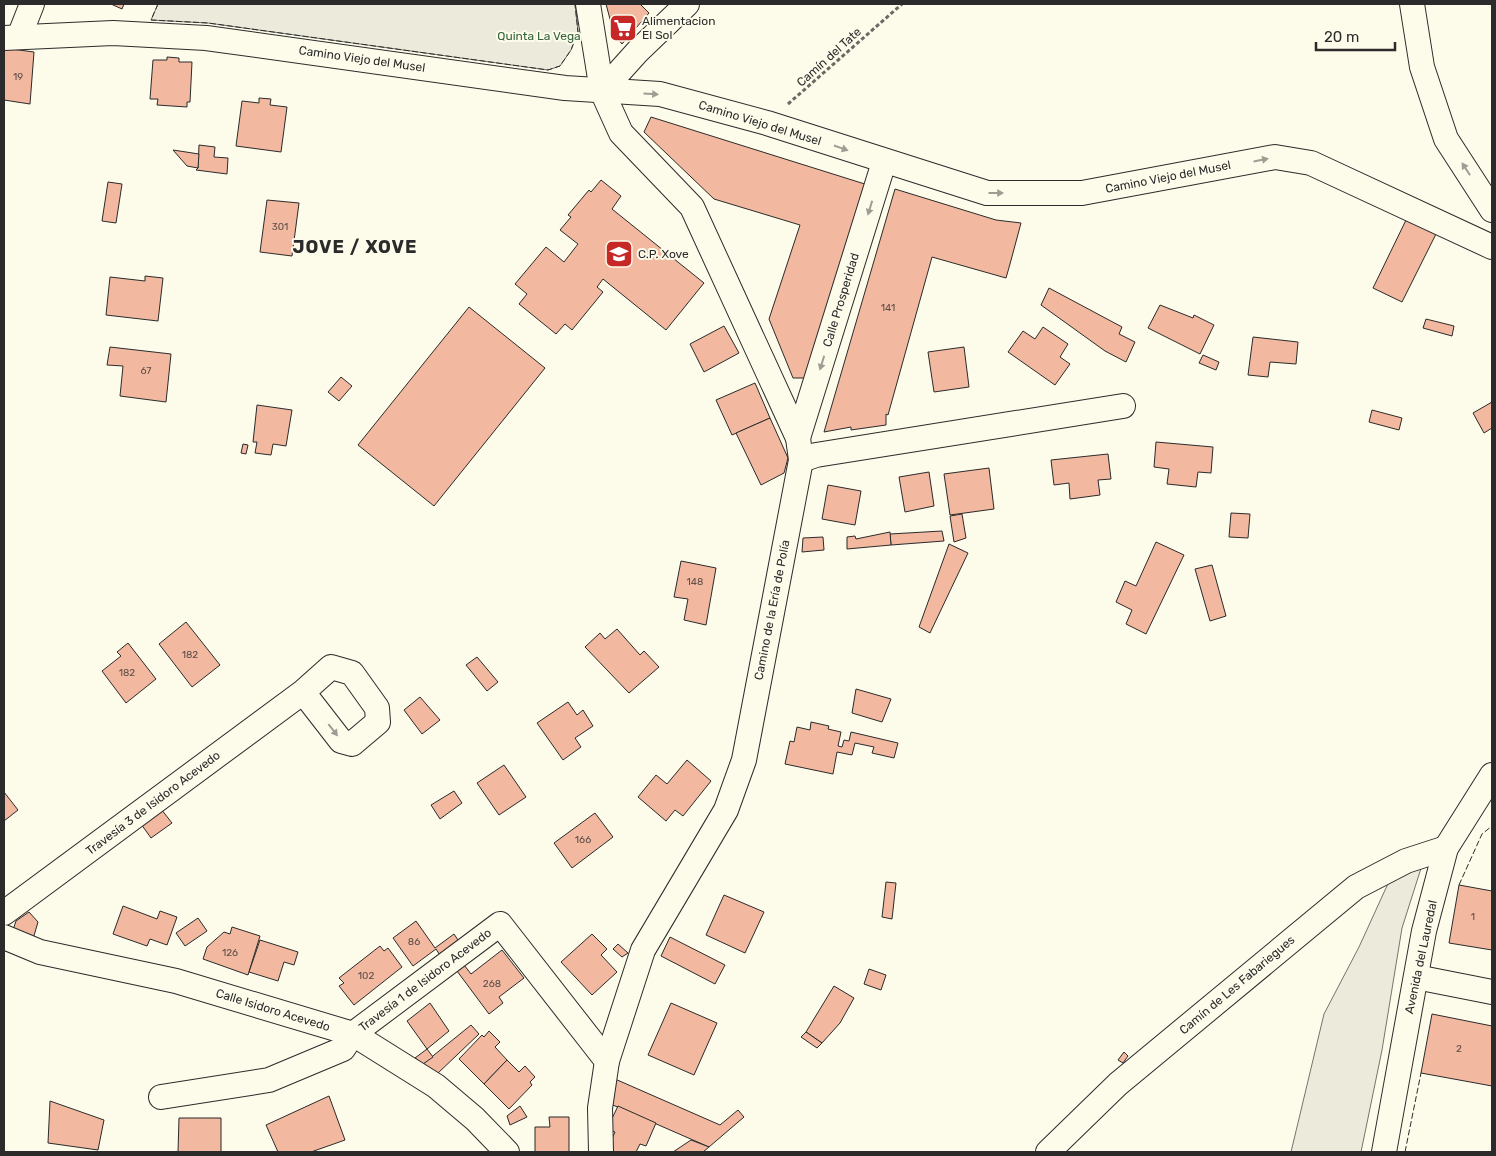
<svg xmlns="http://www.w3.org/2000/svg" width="1496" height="1156" viewBox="0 0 1496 1156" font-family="Rubik,sans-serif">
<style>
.green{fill:#ecebdb;stroke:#74746e}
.building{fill:#f2b8a0;stroke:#2b2b2b}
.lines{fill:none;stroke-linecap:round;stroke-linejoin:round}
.minor-casing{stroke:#2b2b2b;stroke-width:26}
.path{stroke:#6a6964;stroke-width:3;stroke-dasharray:4 2.5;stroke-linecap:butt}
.minor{stroke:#fdfbea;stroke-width:24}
.fence{stroke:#2b2b2b;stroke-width:1;stroke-dasharray:6 2.5;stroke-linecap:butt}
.oneway{fill:#9e9d94}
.labels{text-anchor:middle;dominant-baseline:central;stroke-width:4;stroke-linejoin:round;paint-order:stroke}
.number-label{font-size:10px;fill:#5d4e48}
.poi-label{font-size:12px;fill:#2b2b2b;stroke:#fdfbea;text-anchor:start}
.park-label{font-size:12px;fill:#34623c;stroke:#fdfbea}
.street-label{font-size:12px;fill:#2b2b2b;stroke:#fdfbea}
.district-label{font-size:18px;font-weight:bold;letter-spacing:1px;fill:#2b2b2b;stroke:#fdfbea}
</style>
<rect width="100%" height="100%" fill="#fdfbea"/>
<!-- green -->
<g class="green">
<polygon points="158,4 575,4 578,32 571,50 560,66 548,70 208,23 151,20"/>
<polygon points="1423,862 1402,928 1382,1050 1361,1152 1291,1152 1324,1014 1359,947 1391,877"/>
</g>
<!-- building -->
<g class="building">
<polygon points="111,4 124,4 122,9"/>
<polygon points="606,4 640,4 649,13 622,44 614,34"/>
<polygon points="4,48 34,52 30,104 4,100"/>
<polygon points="167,57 179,58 179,62 192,62 190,102 187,102 187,107 157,105 158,99 150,99 153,60 167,60"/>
<polygon points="259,98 271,99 270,105 287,107 281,152 236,146 242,101 259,103"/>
<polygon points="651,117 868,185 807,378 793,378 769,319 800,225 714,199 644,132"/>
<polygon points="199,145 215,147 214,157 228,158 227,174 196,170 198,168"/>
<polygon points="173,150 199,154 198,168 187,166"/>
<polygon points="601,180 621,196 612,209 704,283 666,330 603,279 597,287 603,292 572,330 565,324 556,334 519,304 527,294 515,284 546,247 564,262 578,244 560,230 571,217 568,215 589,190 591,192"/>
<polygon points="108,182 122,184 116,223 102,221"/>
<polygon points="895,189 996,220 1021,223 1010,264 1006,278 932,257 888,415 886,414 886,425 851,430 851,427 824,432"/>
<polygon points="267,200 299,203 292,256 260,252"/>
<polygon points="1407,218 1437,232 1402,302 1373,288"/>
<polygon points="145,276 163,278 158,321 106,315 110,277 145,281"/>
<polygon points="1049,288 1122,327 1119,334 1135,342 1126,362 1105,351 1041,305"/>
<polygon points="1160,305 1193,318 1194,315 1214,325 1200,354 1148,328"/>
<polygon points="469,307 545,368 434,506 358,445"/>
<polygon points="1426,319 1454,326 1452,336 1423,328"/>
<polygon points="724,326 739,353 704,372 690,344"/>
<polygon points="1043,327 1068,344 1060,357 1070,364 1055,385 1008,352 1023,331 1035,339"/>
<polygon points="1253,337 1298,342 1296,364 1270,362 1268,377 1248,375"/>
<polygon points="110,347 171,354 166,402 120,396 123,366 107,365"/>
<polygon points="964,347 969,387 934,392 928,352"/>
<polygon points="1203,355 1219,362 1216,370 1199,363"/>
<polygon points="341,377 352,386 339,401 328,392"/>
<polygon points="755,383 770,418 732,435 716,400"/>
<polygon points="1492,402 1492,428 1484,433 1473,413"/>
<polygon points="257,405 292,410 286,446 273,444 271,455 255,453 257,442 253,442"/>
<polygon points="1372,410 1402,418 1399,430 1369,422"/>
<polygon points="770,418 788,458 784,473 761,485 736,433"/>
<polygon points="1156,442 1213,447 1211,473 1198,472 1196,487 1167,484 1169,469 1154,467"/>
<polygon points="243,444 248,445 246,454 241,453"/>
<polygon points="1108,454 1111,479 1098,480 1100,495 1070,499 1069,483 1054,485 1051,460"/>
<polygon points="989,468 994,509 950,515 944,474"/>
<polygon points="929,472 934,506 905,512 899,477"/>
<polygon points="828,485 861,491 855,525 822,519"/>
<polygon points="1231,513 1250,514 1248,538 1229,537"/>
<polygon points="962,514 966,538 954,542 950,516"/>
<polygon points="942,531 944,541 891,545 890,534"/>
<polygon points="890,532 891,545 847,549 847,537 855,536 856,539"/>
<polygon points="823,537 824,550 802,552 803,538"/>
<polygon points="1156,542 1184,555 1146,634 1126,624 1132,610 1116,602 1125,581 1136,586"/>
<polygon points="949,544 968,553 930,633 919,627"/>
<polygon points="681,561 716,568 706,625 684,620 688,599 674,597"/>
<polygon points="1212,565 1226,616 1210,621 1195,569"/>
<polygon points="186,622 220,665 192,687 159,644"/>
<polygon points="617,629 640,655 644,651 659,667 629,693 585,647 600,633 605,639"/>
<polygon points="128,643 156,679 126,703 102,671 121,656 117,652"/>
<polygon points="477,657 498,682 487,691 466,665"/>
<polygon points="856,689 891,699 882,722 852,713"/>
<polygon points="420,697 440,720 422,734 404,710"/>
<polygon points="568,702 577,715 583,710 593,726 575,738 581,747 563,760 537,723"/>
<polygon points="811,722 829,726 828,729 841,732 838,746 842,747 844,740 849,741 851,732 898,743 894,758 872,753 874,747 855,743 852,755 837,752 833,774 785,764 790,741 794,742 797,727 810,730"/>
<polygon points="687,760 711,781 683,816 675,810 666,821 638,797 656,775 667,784"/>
<polygon points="504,765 526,797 499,815 477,783"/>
<polygon points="454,791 462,803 440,819 431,805"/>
<polygon points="4,792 18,810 4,821"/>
<polygon points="161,809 172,823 151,838 141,824"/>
<polygon points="595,813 613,837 572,868 554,843"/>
<polygon points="886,882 896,883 892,919 882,917"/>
<polygon points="1459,885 1492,891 1492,950 1449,943"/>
<polygon points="724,895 764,912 745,953 706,935"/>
<polygon points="123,906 157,919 160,911 177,917 167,945 150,939 147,946 113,934"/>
<polygon points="29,912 38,922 33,939 12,933 16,921"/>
<polygon points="198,918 207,931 185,946 176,933"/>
<polygon points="416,921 435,948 454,934 462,946 443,960 436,949 413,966 393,938"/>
<polygon points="232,927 260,936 248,975 203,959 207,947 224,932 230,934"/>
<polygon points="592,934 607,949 601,955 617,972 592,995 561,962"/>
<polygon points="670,937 725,965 715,984 661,956"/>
<polygon points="260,940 298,952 294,965 284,962 278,981 249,972"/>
<polygon points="618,944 628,953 622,957 613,949"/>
<polygon points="380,946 384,951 388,948 402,967 354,1005 339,986 344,983 339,978"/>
<polygon points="502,950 524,978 499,997 503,1003 489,1014 454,967 461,961 471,974"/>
<polygon points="869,969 886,975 881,990 864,984"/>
<polygon points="834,986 854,998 840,1023 822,1043 806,1032"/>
<polygon points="430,1003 449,1031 427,1049 407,1021"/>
<polygon points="671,1003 717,1023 694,1075 648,1055"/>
<polygon points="1432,1014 1492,1026 1492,1086 1421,1073"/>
<polygon points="471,1025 479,1034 437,1074 423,1064"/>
<polygon points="489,1031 500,1042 495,1047 507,1060 484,1084 459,1059 482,1035 484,1037"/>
<polygon points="806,1032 822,1043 817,1048 801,1037"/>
<polygon points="427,1049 433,1057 423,1064 415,1058"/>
<polygon points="1124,1052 1128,1056 1123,1063 1118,1060"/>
<polygon points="507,1060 519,1072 525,1066 535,1077 530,1082 532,1085 509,1109 484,1084"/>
<polygon points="615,1079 720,1125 738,1110 744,1117 709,1147 606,1102"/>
<polygon points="329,1096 345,1140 311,1152 278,1152 266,1125"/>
<polygon points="50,1101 104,1120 98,1150 48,1143"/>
<polygon points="520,1106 527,1117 510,1125 507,1116"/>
<polygon points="618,1106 656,1123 646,1146 640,1144 636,1152 606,1152 615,1132 607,1129"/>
<polygon points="549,1117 569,1117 569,1152 535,1152 535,1127 550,1127"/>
<polygon points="179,1118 221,1118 221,1152 178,1152"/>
<polygon points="691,1140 709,1147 703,1152 673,1152"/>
</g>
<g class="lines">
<!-- minor casing -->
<g class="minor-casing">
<g id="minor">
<polyline points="588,4 602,91 621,133 692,207 798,438 801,460 744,760 726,810 643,950 607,1061 600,1108 601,1152"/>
<polyline points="1412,4 1422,67 1446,139 1492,210"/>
<polyline points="19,37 32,4"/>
<polyline points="4,38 113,33 206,38 565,88 660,94 767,123 987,193 1082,193 1275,157 1311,163 1492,247"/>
<polyline points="602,91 638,51 687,4"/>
<polyline points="798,438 884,162"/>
<polyline points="801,460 816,455 1123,406"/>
<polyline points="4,913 303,692 331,667 352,673 377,708 378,722 352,744 341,741 303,692"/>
<polyline points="4,937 40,952 176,981 353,1034 436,1086 475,1119 507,1152"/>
<polyline points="1416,977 1492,992"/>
<polyline points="161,1097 269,1080 343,1049 353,1034 500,924 607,1061"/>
<polyline points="1048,1152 1118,1084 1356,887 1406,861 1446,848"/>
<polyline points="1384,1152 1424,931 1446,848 1492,775"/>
</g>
</g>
<!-- path -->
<polyline class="path" points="788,104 902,4"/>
<!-- minor -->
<use href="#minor" class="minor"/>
<!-- fence -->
<g class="fence">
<polyline points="158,4 151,20 208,23 548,70 560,66 571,50 578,32 575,4"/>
<polyline points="1459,885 1482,834 1492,826"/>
<polyline points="1405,1152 1421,1073"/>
</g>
</g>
<!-- one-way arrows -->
<defs><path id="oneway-solid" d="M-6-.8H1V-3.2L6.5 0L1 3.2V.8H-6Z" transform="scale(1.25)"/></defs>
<g class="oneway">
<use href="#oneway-solid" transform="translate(651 94) rotate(3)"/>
<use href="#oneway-solid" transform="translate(841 148) rotate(19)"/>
<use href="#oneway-solid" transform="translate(1261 160) rotate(-11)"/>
<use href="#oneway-solid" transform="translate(1466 169) rotate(-123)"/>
<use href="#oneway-solid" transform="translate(996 193)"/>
<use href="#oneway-solid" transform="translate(870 208) rotate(107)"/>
<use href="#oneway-solid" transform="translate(822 363) rotate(107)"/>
<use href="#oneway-solid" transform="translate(333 730) rotate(52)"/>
</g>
<!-- icons -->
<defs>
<g id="supermarket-square" transform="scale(1.4375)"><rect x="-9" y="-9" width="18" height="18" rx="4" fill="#c62828" stroke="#fdfbea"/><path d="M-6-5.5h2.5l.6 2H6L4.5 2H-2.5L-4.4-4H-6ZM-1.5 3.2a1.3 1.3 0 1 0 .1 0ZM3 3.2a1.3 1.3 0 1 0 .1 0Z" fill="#fff"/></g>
<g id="school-square" transform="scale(1.4375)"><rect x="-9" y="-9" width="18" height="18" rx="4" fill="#c62828" stroke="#fdfbea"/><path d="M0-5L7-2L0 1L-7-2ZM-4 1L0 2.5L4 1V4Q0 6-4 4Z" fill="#fff"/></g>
</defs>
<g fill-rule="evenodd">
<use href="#supermarket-square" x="623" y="28"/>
<use href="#school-square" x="619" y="254"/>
</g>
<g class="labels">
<!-- number labels -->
<g class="number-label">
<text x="18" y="77">19</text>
<text x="280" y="227">301</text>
<text x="888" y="308">141</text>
<text x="146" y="371">67</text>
<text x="695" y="582">148</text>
<text x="190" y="655">182</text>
<text x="127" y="673">182</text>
<text x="583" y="840">166</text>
<text x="1473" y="917">1</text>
<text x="414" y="942">86</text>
<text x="230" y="953">126</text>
<text x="366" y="976">102</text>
<text x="492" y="984">268</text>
<text x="1459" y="1049">2</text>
</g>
<!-- poi labels -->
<g class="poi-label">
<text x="642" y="21">Alimentacion<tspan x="642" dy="14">El Sol</tspan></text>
<text x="638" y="254">C.P. Xove</text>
</g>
<!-- park labels -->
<g class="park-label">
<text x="539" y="36">Quinta La Vega</text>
</g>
<!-- street labels -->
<g class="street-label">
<text transform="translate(829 57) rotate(-42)">Camín del Tate</text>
<text transform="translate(362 59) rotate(8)">Camino Viejo del Musel</text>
<text transform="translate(760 123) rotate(17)">Camino Viejo del Musel</text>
<text transform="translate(1168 177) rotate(-11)">Camino Viejo del Musel</text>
<text transform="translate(841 300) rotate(-73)">Calle Prosperidad</text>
<text transform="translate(772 610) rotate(-79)">Camino de la Ería de Polía</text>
<text transform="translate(153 803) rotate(-37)">Travesía 3 de Isidoro Acevedo</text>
<text transform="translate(1421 957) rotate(-78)">Avenida del Lauredal</text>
<text transform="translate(425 980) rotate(-37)">Travesía 1 de Isidoro Acevedo</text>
<text transform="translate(1237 985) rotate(-40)">Camín de Les Fabariegues</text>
<text transform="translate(273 1010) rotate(17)">Calle Isidoro Acevedo</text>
</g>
<!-- district labels -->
<g class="district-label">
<text x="355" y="247">JOVE / XOVE</text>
</g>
</g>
<!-- border -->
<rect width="1496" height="1156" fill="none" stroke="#2b2b2b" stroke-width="10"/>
<!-- scale -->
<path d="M1316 42v8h79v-8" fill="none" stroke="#2b2b2b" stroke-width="2.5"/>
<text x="1324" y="42" font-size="15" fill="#2b2b2b" stroke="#fdfbea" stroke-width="4" paint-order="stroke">20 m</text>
</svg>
